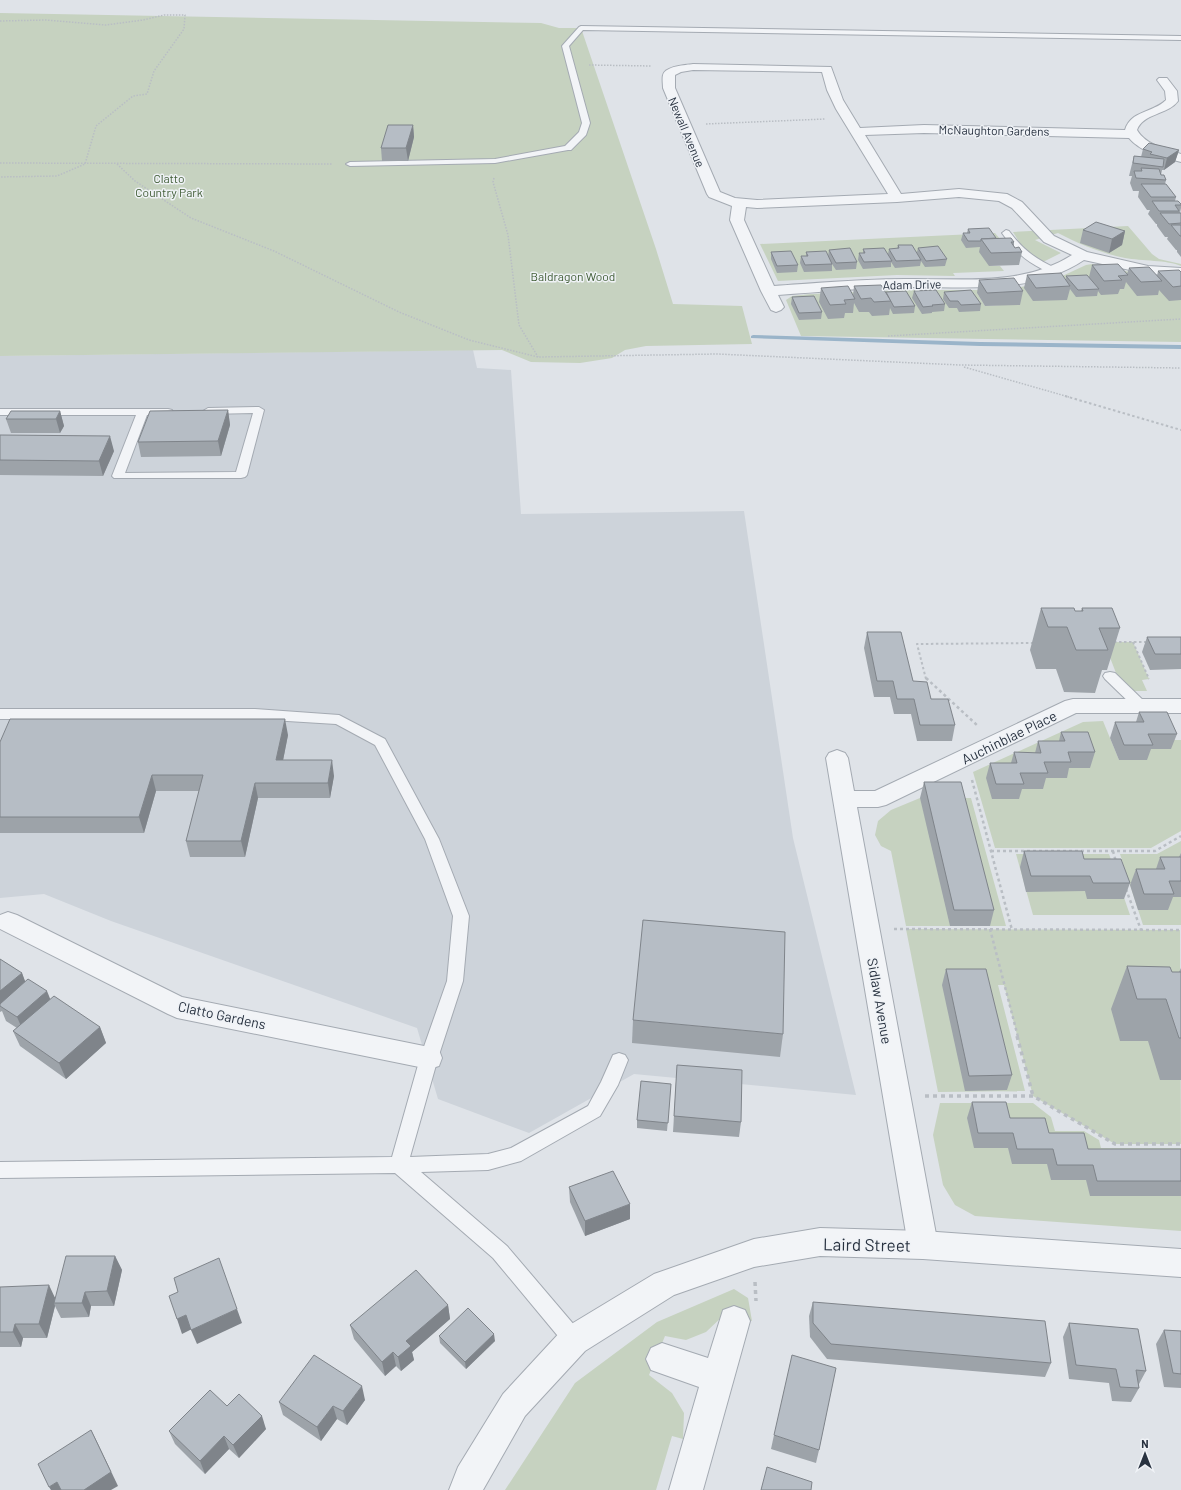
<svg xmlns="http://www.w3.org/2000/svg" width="1181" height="1490" viewBox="0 0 1181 1490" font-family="Barlow,sans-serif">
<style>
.built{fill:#cdd3da}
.green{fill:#c6d2c0;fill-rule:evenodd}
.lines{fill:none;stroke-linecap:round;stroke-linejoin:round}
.stream{fill:#9ab4c9;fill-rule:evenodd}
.service-casing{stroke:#a4aab2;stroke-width:2}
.minor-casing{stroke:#a4aab2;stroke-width:2}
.tertiary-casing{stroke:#a4aab2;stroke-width:2}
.path-far3{stroke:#b9bec4;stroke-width:1.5;stroke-dasharray:1.5 1.5;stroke-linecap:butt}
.path-far2{stroke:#b9bec4;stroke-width:2;stroke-dasharray:2.5 2.5;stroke-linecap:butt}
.path-far1{stroke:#b9bec4;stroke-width:2.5;stroke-dasharray:3 3;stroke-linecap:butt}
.path{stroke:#b9bec4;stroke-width:3.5;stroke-dasharray:4 4;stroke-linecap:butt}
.service{fill:#f2f4f7;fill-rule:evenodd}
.minor{fill:#f2f4f7;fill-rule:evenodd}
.tertiary{fill:#f2f4f7;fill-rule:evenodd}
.wall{fill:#9da3a9}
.shaded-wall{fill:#7f848a}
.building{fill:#b6bdc5;stroke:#7f848a}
.labels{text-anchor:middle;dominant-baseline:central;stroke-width:3;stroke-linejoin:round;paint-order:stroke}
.far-street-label{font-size:12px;fill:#283240;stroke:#eff2f6}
.far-park-label{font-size:12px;fill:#3f5c35;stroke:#eff2f6}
.street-label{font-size:14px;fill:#283240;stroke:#eff2f6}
.near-street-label{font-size:17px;fill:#283240;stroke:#eff2f6}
</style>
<rect width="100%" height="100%" fill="#dfe3e8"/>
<!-- built -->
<polygon class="built" points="473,350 477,368 511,370 521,514 744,511 793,838 856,1095 634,1074 529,1133 438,1099 417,1028 111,921 44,894 0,898 0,356"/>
<!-- green -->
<g class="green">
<polygon points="0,13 541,23 559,28 581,28 656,249 673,304 742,306 752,344 646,346 625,350 612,358 580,363 531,362 502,350 0,356"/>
<path d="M 1128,226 L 1152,254 L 1159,259 L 1181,264 L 1181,266 C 1168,260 1141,261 1125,258 C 1101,253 1079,244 1058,233 L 1035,240 L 1061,253 L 1043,262 L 1024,250 L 1013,232 Z"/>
<polygon points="995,233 1000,239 989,266 1000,266 1004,271 953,273 955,276 897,275 778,281 760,244"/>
<path d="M 1092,264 L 1144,275 L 1181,278 L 1181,342 L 801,336 L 786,300 L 792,296 L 811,294 L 904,290 L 992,290 L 1017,288 L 1058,278 L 1086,265 ZM 977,293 L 1019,304 L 985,306 Z"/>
<polygon points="1104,642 1133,642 1149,679 1142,680 1147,691 1134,691 1116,673"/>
<path d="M 1103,721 L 1119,760 L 1143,749 L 1171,749 L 1167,740 L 1181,740 L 1181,831 L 1151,848 L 995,848 L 973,772 L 1083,722 ZM 1083,748 L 1090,768 L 1063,768 L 1066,778 L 1040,778 L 1016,789 L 1019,799 L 992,799 Z"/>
<polygon points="920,798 971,798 1006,926 906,926 891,851 881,846 875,835 878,821 891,810"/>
<polygon points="1181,841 1181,925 1143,925 1120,854 1157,854"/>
<polygon points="1016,854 1109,854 1130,915 1033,915"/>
<polygon points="906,929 1180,930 1181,1144 1115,1144 1033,1096 1004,985 998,985 1025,1091 938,1092"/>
<polygon points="940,1103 1033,1103 1051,1117 1055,1131 1084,1131 1099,1140 1101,1148 1181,1148 1181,1231 975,1216 955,1205 943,1185 933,1135"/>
<polygon points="734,1289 748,1298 752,1321 725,1314 706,1332 686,1340 665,1336 649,1375 672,1393 684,1413 683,1439 672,1436 656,1490 505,1490 575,1383 657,1322"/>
</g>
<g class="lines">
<!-- stream -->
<polygon class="stream" points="753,335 980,342 1181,345 1181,349 980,346 751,338 751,336"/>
<!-- service casing -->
<g class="service-casing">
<g id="service">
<polygon points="581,26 1181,36 1181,40 583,30 569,46 590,123 586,135 571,150 568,150 495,163 350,166 346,164 350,162 495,159 565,146 579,132 582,123 562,46 579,27"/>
<path d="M 1006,230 L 1009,231 C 1024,251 1036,259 1057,269 L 1059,271 L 1057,273 C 1052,274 1047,271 1042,269 C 1024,260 1013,249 1002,233 Z"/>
<polygon points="259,407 264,410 247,475 245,477 241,478 114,478 112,476 136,415 0,415 0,409 168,409 172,410 173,412 172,414 147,415 125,473 236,472 253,413 208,414 203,411 208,408"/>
<polygon points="1110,672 1115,673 1146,703 1148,706 1146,709 1141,711 1136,709 1105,679 1103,676 1105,673"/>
<polygon points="0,709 255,709 339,715 385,739 439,839 469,916 463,981 438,1058 410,1157 488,1154 511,1148 588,1106 601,1082 613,1055 619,1053 625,1055 628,1060 618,1085 600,1116 521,1161 488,1170 421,1172 507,1246 581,1333 584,1340 581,1347 574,1350 567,1347 493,1258 395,1173 0,1178 0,1162 392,1157 420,1058 447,981 453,916 425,839 375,745 336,724 255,719 0,719"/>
</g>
</g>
<!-- minor casing -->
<g class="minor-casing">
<g id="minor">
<path d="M 693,64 L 831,67 L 843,100 L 860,128 L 924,125 L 1125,130 C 1131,110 1153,113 1166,100 L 1165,91 L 1157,80 L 1159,78 L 1167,78 L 1177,91 L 1178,101 C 1168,115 1143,113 1137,130 C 1146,145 1165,149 1181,154 L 1181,162 C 1163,157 1142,153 1129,138 L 924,133 L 865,135 L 901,194 L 959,189 L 1007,194 L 1022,202 L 1054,236 L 1087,252 L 1148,266 L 1181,268 L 1181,276 L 1148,274 L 1084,260 C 1030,296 965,286 903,287 C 861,288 820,292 778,295 L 784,307 L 781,310 L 776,312 L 771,310 L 761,291 L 730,220 L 732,206 L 709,197 L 707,194 L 663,88 C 663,84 662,79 663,75 C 665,66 686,65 693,64 ZM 693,70 L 822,72 L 827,90 L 836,109 L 888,194 L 757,200 L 735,198 L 720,192 L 675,88 L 675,75 L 681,72 ZM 959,197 L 999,201 L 1012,208 L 1044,242 L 1072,255 C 1022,287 961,278 905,279 C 861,279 818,283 774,286 L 744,220 L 746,207 L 757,208 L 897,202 Z"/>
<polygon points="1073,699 1181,699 1181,713 1076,713 886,805 878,807 857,807 938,1245 934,1255 923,1259 912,1255 908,1245 826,758 829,753 837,750 845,753 848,758 854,791 875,791 1065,701"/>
<polygon points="8,912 17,915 182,997 429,1047 439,1050 442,1058 439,1066 429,1069 177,1018 168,1014 0,929 0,915"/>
<polygon points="734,1306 745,1310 750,1321 703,1490 669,1490 699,1387 651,1370 646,1359 651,1348 662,1343 708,1358 723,1310"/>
</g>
</g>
<!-- tertiary casing -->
<g class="tertiary-casing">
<polygon id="tertiary" points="820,1228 923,1231 1181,1249 1181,1277 923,1259 820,1256 754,1267 674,1295 585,1351 525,1416 483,1490 449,1490 458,1467 503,1394 563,1329 654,1274 754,1239"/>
</g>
<!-- path-far3 -->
<g class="path-far3">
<polyline points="0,21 46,20 106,25 143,20 164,15 185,15 184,29 154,71 147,94 133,96 96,126 85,164 57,176 0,177"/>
<polyline points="589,65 652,66"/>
<polyline points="706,124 825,119"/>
<polyline points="0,163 333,164"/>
<polyline points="117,164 135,181 191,218 274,251 399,312 469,340 538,357 717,354 960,365 1181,368"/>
<polyline points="494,178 493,182 508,235 519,325 538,357"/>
<polyline points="888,336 1181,319"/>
<polyline points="964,367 1069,397"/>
</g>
<!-- path-far2 -->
<g class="path-far2">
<polyline points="1065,396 1181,430"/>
<polyline points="1114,642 1149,642"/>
<polyline points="1133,642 1149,679"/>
<polyline points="926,679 917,644 1035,643"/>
</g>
<!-- path-far1 -->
<g class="path-far1">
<polyline points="926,678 978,726"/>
<polyline points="972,780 1012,930"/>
<polyline points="991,851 1155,851 1181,836"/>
<polyline points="1113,851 1116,862"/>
<polyline points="1126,889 1141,930"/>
<polyline points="894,929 1181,930"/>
<polyline points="990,929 1018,1037"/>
</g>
<!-- path -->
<g class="path">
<polyline points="1017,1036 1033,1096"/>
<polyline points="925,1096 1033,1096 1115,1144 1181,1144"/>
<polyline points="755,1282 756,1301"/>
</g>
<!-- service -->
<use href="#service" class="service"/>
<!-- minor -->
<use href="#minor" class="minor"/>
<!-- tertiary -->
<use href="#tertiary" class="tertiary"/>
</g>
<!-- wall -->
<g class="wall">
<polygon points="413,125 414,137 408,161 382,161 381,148"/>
<polygon points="1143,149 1179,150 1175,162 1164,170 1162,170 1161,175 1166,180 1165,184 1176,197 1175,201 1181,204 1181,208 1180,213 1181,213 1181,257 1177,252 1177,250 1176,250 1167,239 1168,237 1165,237 1157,226 1157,224 1156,224 1148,214 1150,210 1147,210 1138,197 1139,191 1133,191 1130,183 1132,176 1129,176 1134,156 1141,157"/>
<polygon points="968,229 996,238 1014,242 1014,246 1015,248 1022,252 1019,265 989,266 979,252 980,247 966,248 961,240 963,233 967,233"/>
<polygon points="1083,230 1125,231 1122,245 1109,253 1080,243"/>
<polygon points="898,245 917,252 918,248 947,259 945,266 925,267 921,261 920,266 895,268 891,262 891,267 863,269 858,260 859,253 863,253 863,249 888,254 889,249 897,249"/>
<polygon points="829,250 857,262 856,269 836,270 832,264 832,271 804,272 800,263 801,256 806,256 806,252 828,256"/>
<polygon points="771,252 798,265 797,272 777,273 771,259"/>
<polygon points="1092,265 1127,274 1129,268 1157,276 1158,271 1181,272 1181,300 1169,301 1159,290 1158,295 1137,296 1126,282 1124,289 1120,289 1118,294 1101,295 1098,291 1097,296 1076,297 1070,289 1067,300 1033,301 1024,288 1027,275 1066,280 1066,276 1089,277"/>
<polygon points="979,280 1023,291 1020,305 985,306 977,293"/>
<polygon points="854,286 886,293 915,306 914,313 893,314 890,308 889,315 872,316 869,312 859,312 854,303 853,313 845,313 844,318 828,319 819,302 821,288 853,296"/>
<polygon points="914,291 945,304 944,311 932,312 932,313 922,314 912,298"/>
<polygon points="944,292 981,304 980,311 959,312 957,308 949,308 943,299"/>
<polygon points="792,297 822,312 821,319 799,320 791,304"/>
<polygon points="228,410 230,425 221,456 141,457 138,442"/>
<polygon points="60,411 64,426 60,433 11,433 6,419"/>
<polygon points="0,435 114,451 103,476 0,475"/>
<polygon points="1041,608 1075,611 1081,611 1082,608 1120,628 1107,670 1102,670 1095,693 1064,692 1056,669 1036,669 1030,650"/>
<polygon points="867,632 913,681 931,699 955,725 952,741 917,741 911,714 894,714 890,697 874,697 864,648"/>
<polygon points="1147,637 1181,637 1181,669 1150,670 1142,652"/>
<polygon points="1139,712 1177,734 1171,749 1151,749 1147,760 1119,760 1110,738 1115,722 1136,722"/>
<polygon points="1061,732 1095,752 1090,768 1069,768 1067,778 1046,778 1043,789 1022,789 1019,799 992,799 986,778 990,763 1011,763 1014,752 1035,753 1038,741 1059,741"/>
<polygon points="288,735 283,760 334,776 330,798 258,798 245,857 190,857 186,841 199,791 156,791 144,833 0,833 0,742"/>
<polygon points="924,782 994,910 990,926 950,926 920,798"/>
<polygon points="1024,851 1084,859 1130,883 1124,899 1087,899 1085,891 1026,892 1020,867"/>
<polygon points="1181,853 1181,897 1173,897 1168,910 1138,910 1130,885 1136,869 1156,869 1160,857 1179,857"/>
<polygon points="0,959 22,973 25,982 50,999 100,1027 106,1043 66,1079 20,1046 13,1031 17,1028 6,1021 2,1011 0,1012"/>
<polygon points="1127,966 1172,972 1179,972 1181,968 1181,1080 1160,1080 1148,1041 1120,1041 1111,1009"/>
<polygon points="946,969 1012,1075 1007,1090 965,1091 942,985"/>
<polygon points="633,1020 783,1034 780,1057 632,1043"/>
<polygon points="677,1065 741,1122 739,1137 673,1132"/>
<polygon points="671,1084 667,1131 637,1128 637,1120"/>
<polygon points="972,1102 1088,1149 1181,1149 1181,1196 1090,1196 1086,1180 1051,1180 1047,1164 1012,1164 1008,1148 974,1148 967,1118"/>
<polygon points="569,1187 630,1219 585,1236 570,1202"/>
<polygon points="115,1256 122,1270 114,1306 91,1306 89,1317 61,1318 55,1306 47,1338 23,1338 21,1347 0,1347 0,1287 55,1297"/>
<polygon points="813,1302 1051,1363 1045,1377 827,1359 810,1337 809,1316"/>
<polygon points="448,1305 450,1319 412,1352 414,1360 401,1371 396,1366 385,1376 354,1339 350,1325"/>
<polygon points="1069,1323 1146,1371 1139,1384 1139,1388 1131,1402 1112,1401 1109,1383 1069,1379 1063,1337"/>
<polygon points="1164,1330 1181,1331 1181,1388 1164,1387 1156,1344"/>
<polygon points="439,1336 495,1341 466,1369 440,1343"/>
<polygon points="365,1400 347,1425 337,1419 321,1441 283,1415 279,1402"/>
<polygon points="227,1406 266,1429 239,1458 229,1449 205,1474 175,1444 169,1431"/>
<polygon points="774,1435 819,1450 816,1463 771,1449"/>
</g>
<!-- shaded-wall -->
<g class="shaded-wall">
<polygon points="413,125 414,137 408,161 406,148"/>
<polygon points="1179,150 1175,162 1164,170 1167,158"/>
<polygon points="1125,231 1122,245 1109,253 1112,239"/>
<polygon points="228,410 230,425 221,456 218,441"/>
<polygon points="60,411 64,426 60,433 56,419"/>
<polygon points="110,436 114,451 103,476 99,461"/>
<polygon points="285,719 288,735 280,776 276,760"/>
<polygon points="332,760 334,776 330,798 328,783"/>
<polygon points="152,775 156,791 144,833 139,817"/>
<polygon points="255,783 258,798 245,857 241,841"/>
<polygon points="22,973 28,989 0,1006 0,991"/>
<polygon points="47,991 53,1006 24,1033 17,1017"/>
<polygon points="100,1027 106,1043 66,1079 59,1063"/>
<polygon points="630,1204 630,1219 585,1236 585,1221"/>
<polygon points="115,1256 122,1270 114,1306 107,1291"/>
<polygon points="49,1285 56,1300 54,1303 55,1306 47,1338 39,1324"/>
<polygon points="85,1292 91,1306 89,1317 82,1303"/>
<polygon points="448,1305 450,1319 412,1352 414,1360 401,1371 398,1357 406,1341"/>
<polygon points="237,1309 242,1323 197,1344 191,1330"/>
<polygon points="186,1315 192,1329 182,1334 177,1319"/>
<polygon points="15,1324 23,1338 21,1347 13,1332"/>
<polygon points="494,1334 495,1341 466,1369 465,1362"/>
<polygon points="393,1352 396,1366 385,1376 382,1362"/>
<polygon points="362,1386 365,1400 347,1425 343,1411"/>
<polygon points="333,1406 337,1419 321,1441 317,1427"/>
<polygon points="262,1416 266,1429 239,1458 233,1445"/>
<polygon points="91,1430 98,1444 118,1486 111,1490 84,1490"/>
<polygon points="224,1436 229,1449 205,1474 200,1461"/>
<polygon points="57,1482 62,1490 51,1490 49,1487"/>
</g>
<!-- building -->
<g class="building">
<polygon points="388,125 413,125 406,148 381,148"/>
<polygon points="1149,143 1179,150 1167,158 1150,154 1152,152 1143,149"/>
<polygon points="1134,156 1164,159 1163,167 1133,163"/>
<polygon points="1141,168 1159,169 1161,175 1164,175 1166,180 1136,178 1134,171 1142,171"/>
<polygon points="1141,184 1166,184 1176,197 1151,197"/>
<polygon points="1152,201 1178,201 1181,204 1181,205 1175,205 1179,211 1159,211"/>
<polygon points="1160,213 1181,213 1181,223 1169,224"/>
<polygon points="1096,222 1125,231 1112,239 1083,230"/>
<polygon points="1171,225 1181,225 1181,236 1180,236"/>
<polygon points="989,228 996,238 981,239 981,241 968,241 963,233 970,233 968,229"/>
<polygon points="1011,238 1014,242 1011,242 1015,248 1019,247 1022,252 991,253 981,239"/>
<polygon points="898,245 912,245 921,260 896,261 889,249 899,248"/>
<polygon points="938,246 947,259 926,261 918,248"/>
<polygon points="850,248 857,262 836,263 829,250"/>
<polygon points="884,248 892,261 864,262 859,253 865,253 863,249"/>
<polygon points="791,251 798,265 777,266 771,252"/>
<polygon points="826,251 832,264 805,265 801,256 808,256 806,252"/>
<polygon points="1118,264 1128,275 1118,276 1122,280 1104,281 1092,265"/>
<polygon points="1149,267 1162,281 1141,282 1129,268"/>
<polygon points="1179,270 1181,272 1181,286 1173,287 1158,271"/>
<polygon points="1061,273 1070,286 1036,288 1027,275"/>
<polygon points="1087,275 1099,289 1078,290 1066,276"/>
<polygon points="1014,278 1023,291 987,293 979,280"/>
<polygon points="881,285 891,301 874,302 871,298 861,299 854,286"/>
<polygon points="848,286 855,299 844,300 846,304 830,305 821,288"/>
<polygon points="936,290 945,304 932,305 933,306 923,307 914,291"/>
<polygon points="971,290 981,304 961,305 958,301 950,301 944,292"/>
<polygon points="906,291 915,306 894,307 886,292"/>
<polygon points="814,296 822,312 799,313 792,297"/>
<polygon points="228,410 218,441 138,442 150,411"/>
<polygon points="11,411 60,411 56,419 6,419"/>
<polygon points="0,435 110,436 99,461 0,460"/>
<polygon points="1041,608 1074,608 1075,611 1083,611 1082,608 1112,608 1120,628 1099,628 1108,650 1076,650 1067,627 1048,627"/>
<polygon points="867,632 901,632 913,681 927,682 931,699 948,699 955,725 920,725 914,699 897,699 893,681 877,681"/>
<polygon points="1147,637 1181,637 1181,654 1155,654"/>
<polygon points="1139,712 1167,712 1177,734 1148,734 1153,745 1124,745 1115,722 1144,722"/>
<polygon points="10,719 285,719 276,760 332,760 328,783 255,783 241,841 186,841 203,775 152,775 139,817 0,817 0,742"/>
<polygon points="1061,732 1088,732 1095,752 1068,752 1071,762 1044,762 1048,773 1020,773 1024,784 996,784 990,763 1017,763 1014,752 1041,753 1038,741 1065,741"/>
<polygon points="924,782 961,782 994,910 954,910"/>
<polygon points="1024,851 1082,851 1084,859 1121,859 1130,883 1093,883 1090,876 1031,876"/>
<polygon points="1160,857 1181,857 1181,881 1169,881 1174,894 1144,894 1136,869 1165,869"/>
<polygon points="643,920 785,932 783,1034 633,1020"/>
<polygon points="0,959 22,973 0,991"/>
<polygon points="1127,966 1170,967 1172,972 1181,972 1181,1038 1179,1038 1166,999 1137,999"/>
<polygon points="946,969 986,969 1012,1075 969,1076"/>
<polygon points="28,979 47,991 17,1017 0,1006 0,1004"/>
<polygon points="54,996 100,1027 59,1063 13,1031"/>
<polygon points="677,1065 742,1070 741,1122 674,1116"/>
<polygon points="641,1081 671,1084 668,1123 637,1120"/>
<polygon points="972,1102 1006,1102 1010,1118 1045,1118 1049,1133 1084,1133 1088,1149 1181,1149 1181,1181 1097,1181 1093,1165 1057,1165 1053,1149 1017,1149 1013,1133 978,1133"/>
<polygon points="613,1171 630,1204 585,1221 569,1187"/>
<polygon points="66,1256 115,1256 107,1291 85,1292 82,1303 54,1303"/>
<polygon points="219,1258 237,1309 191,1330 186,1315 177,1319 169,1296 178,1292 174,1278"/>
<polygon points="416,1270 448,1305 406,1341 411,1346 398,1357 393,1352 382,1362 350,1325"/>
<polygon points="49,1285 39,1324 15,1324 13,1332 0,1332 0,1287"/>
<polygon points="813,1302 1045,1321 1051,1363 831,1344 813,1323"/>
<polygon points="468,1308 494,1334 465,1362 439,1336"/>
<polygon points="1069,1323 1138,1329 1146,1371 1136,1370 1139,1388 1120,1387 1116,1369 1076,1365"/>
<polygon points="1164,1330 1181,1331 1181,1374 1173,1373"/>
<polygon points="314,1355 362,1386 343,1411 333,1406 317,1427 279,1402"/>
<polygon points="792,1355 836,1368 819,1450 774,1435"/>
<polygon points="210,1390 227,1406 239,1394 262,1416 233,1445 224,1436 200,1461 169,1431"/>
<polygon points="91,1430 111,1472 84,1490 61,1490 57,1482 49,1487 38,1464"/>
<polygon points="767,1467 812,1482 811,1490 761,1490"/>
</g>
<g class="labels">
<!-- far-street labels -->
<g class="far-street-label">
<text transform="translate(994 130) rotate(1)">McNaughton Gardens</text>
<text transform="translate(687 132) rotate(67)">Newall Avenue</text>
<text transform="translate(912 284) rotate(-1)">Adam Drive</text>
</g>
<!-- far-park labels -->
<g class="far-park-label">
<text x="169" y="178">Clatto<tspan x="169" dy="14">Country Park</tspan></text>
<text x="573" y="276">Baldragon Wood</text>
</g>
<!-- street labels -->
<g class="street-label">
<text transform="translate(1009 737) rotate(-26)">Auchinblae Place</text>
<text transform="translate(880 1001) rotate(80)">Sidlaw Avenue</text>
<text transform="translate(222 1015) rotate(12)">Clatto Gardens</text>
</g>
<!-- near-street labels -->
<g class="near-street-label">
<text transform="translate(867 1244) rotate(1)">Laird Street</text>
</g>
</g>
<!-- north arrow -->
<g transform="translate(1145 1454)" stroke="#eff2f6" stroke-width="3" paint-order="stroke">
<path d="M0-3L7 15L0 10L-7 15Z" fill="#283240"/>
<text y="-6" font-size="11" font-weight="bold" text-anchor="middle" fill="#283240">N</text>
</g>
</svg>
